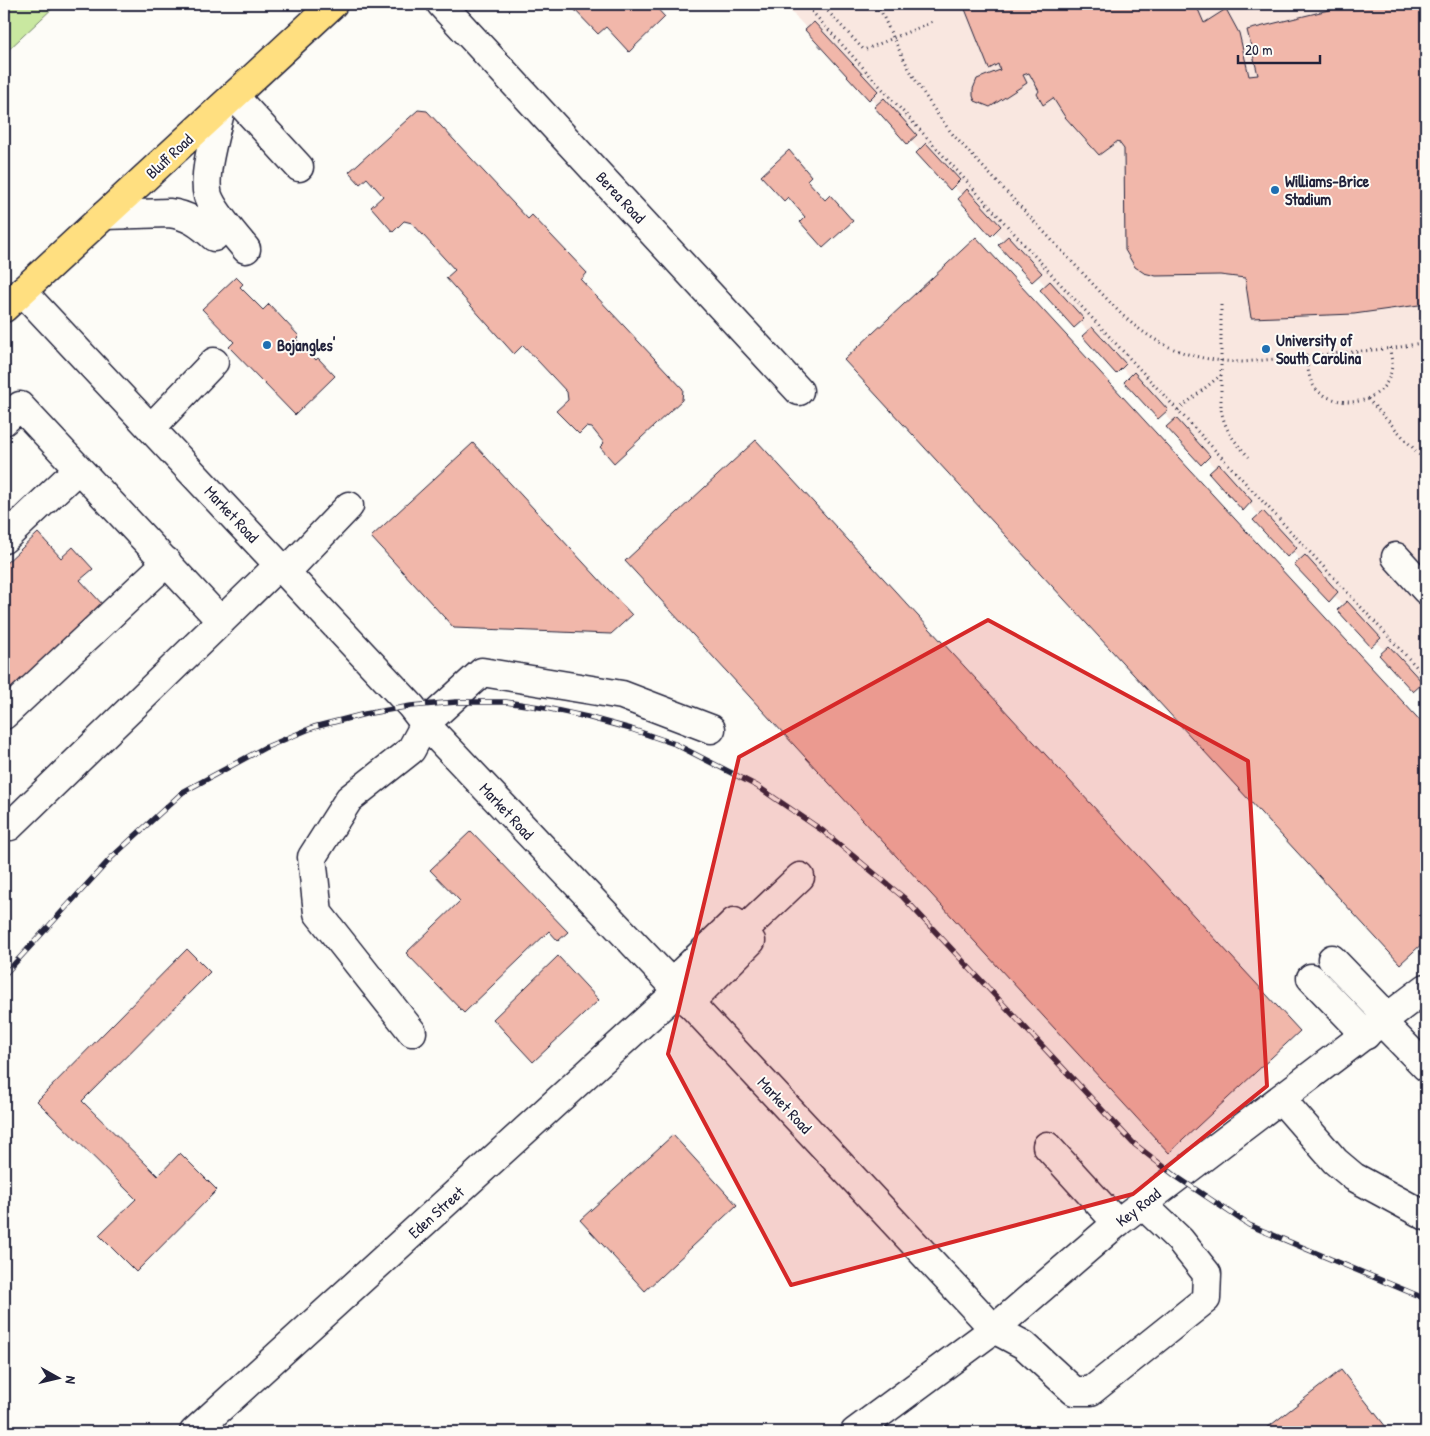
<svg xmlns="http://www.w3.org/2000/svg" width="1430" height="1436" viewBox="0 0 1430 1436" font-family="'Patrick Hand',sans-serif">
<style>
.built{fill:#f9e7e0}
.green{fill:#c9e8a0;stroke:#76856e}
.building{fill:#f1b7aa;stroke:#22223b}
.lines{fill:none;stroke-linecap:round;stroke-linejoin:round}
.minor-casing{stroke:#22223b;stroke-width:31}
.major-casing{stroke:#22223b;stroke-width:31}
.path{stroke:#22223b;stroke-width:3;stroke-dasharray:1 4;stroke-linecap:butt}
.minor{stroke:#fdfcf7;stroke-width:28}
.major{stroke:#ffdf80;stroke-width:28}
.rail-casing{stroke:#22223b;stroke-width:5.5}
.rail{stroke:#fdfcf7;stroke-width:4;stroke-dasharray:11;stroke-linecap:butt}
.marked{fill:#d62828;fill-opacity:0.2;stroke:#d62828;stroke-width:4;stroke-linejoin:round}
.poi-dot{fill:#1f6fb2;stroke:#fdfcf7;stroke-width:2}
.labels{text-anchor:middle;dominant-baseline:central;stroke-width:4;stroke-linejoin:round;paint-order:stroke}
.street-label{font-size:16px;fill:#22223b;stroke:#fdfcf7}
.poi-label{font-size:16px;font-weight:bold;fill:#22223b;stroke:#fdfcf7;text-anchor:start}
</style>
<rect width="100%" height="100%" fill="#fdfcf7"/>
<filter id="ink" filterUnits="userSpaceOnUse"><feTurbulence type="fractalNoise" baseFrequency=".02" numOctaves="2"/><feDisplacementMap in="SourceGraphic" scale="10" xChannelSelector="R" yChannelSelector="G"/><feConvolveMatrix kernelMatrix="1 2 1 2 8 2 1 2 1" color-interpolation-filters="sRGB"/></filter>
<g filter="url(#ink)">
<!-- built -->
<polygon class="built" points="784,4 1426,4 1426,695"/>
<!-- green -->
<polygon class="green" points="4,4 57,4 4,54"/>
<!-- building -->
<g class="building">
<polygon points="569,4 653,4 665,17 629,52 606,27 598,34"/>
<polygon points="963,4 1202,4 1197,7 1204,23 1226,9 1239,33 1249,76 1258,75 1247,30 1353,4 1426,4 1426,304 1354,314 1251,318 1245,278 1220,275 1156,276 1144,273 1135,267 1125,250 1124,149 1118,141 1099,155 1065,117 1053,98 1043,105 1037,94 1039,91 1029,73 1023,75 1027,83 990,107 975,101 973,96 973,89 977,79 1000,70 998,64 989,69"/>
<polygon points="814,22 878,91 869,100 805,30"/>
<polygon points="884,98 917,135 907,144 874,107"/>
<polygon points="418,110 427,111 528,219 532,215 587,273 581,280 683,389 682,400 614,463 600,447 604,443 592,428 586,427 579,434 556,411 568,400 567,392 523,345 514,354 446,278 455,270 412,223 404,221 393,232 371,207 383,196 367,178 360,184 349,172"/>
<polygon points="926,143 960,180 950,190 916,153"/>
<polygon points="789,150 811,176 807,180 825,200 830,195 853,221 823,248 800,222 805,217 788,197 784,201 761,176"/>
<polygon points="967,189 1001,226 991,236 958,199"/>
<polygon points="1008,236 1042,273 1032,282 998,245"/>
<polygon points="976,237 1426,727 1426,940 1400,964 844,360"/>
<polygon points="236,277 243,284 240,287 263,310 269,304 299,336 296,339 316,360 318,358 335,376 295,415 229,347 234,342 202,309"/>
<polygon points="1050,281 1084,319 1074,328 1040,290"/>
<polygon points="1092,327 1126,364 1116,374 1082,336"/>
<polygon points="1134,372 1168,410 1158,419 1124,382"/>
<polygon points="1176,418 1210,456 1201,465 1166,427"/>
<polygon points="756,440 1300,1031 1169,1153 625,561"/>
<polygon points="473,443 632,615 611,634 454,628 371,537"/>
<polygon points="1219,464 1252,501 1243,511 1209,473"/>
<polygon points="1263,511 1297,548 1287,557 1253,520"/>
<polygon points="38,533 61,558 73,547 93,569 80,580 104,606 4,699 4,565"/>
<polygon points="1305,555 1338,592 1329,602 1294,565"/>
<polygon points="1347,601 1381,638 1371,647 1337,610"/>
<polygon points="1389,646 1423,683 1413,692 1379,655"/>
<polygon points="471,831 568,932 558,941 549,931 464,1013 406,953 460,901 430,870"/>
<polygon points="187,949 210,972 82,1101 158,1176 180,1153 217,1190 136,1272 99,1235 136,1199 37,1101"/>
<polygon points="558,956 599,1000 533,1062 493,1019"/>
<polygon points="673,1135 737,1205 645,1291 580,1220"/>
<polygon points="1341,1370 1390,1432 1262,1432"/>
</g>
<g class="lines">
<!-- minor casing -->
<g class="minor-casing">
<g id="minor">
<polyline points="441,4 799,391"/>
<polyline points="234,96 299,167"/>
<path d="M 221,108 C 216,131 202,174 208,196 C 214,213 234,234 246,249"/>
<path d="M 105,215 L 169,213 C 188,215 200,224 214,237"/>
<polyline points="22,291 411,706 425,724 671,983 994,1329 1024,1345 1074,1391 1091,1391 1206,1299 1207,1274 1180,1240 1142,1204"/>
<polyline points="4,421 20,406 221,621"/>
<polyline points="151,428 214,362"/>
<polyline points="4,539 78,469"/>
<polyline points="1396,557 1426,590"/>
<polyline points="286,572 349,506"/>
<polyline points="4,715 167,562"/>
<polyline points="4,819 10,826 279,565"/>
<polyline points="742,932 800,877"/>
<polyline points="1332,959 1389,1018"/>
<polyline points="1311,978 1366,1035"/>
<polyline points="671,983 734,922"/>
<polyline points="689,1003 751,941"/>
<polyline points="1383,1023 1426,1067"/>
<polyline points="412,1032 318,913 312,857 349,799 411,750 425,724 482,672 622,695 711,729"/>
<polyline points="1281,1099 1335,1161 1354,1177 1426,1216"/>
<polyline points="1047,1146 1117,1223"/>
<polyline points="194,1432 678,991"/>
<polyline points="855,1432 994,1329 1117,1223 1426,988"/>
</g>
</g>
<!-- major casing -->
<g class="major-casing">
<polyline id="major" points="4,308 333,4"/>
</g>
<!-- path -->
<g class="path">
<polyline points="805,4 1053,276 1426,677"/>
<polyline points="821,4 864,50 935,21"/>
<path d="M 878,4 C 898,52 922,96 954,136 L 1122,315 C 1159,348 1193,361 1243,362 L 1395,348 L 1426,342"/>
<path d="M 1221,305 L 1221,409 C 1225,431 1234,441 1249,457"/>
<path d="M 1306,356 C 1308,367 1308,380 1316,389 C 1322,396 1332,399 1340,401 C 1365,406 1391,391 1392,364 C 1392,359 1390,353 1390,348"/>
<polyline points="1368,399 1426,462"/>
<polyline points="1178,410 1221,375"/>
</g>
<!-- minor -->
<use href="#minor" class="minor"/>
<!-- major -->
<use href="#major" class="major"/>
<!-- rail casing -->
<g class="rail-casing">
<polyline id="rail" points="4,975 112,857 183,792 264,748 314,727 365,714 411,706 456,702 506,702 546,708 587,717 631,729 675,744 757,786 823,831 903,897 1133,1143 1177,1177 1249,1225 1426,1299"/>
</g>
<!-- rail -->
<use href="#rail" class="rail"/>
</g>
</g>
<!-- marked area -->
<path class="marked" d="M 988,620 L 1248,761 L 1267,1086 L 1133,1194 L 791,1285 L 668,1054 L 739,757 Z"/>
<!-- markers -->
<g class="poi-dot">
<circle cx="1275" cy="190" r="5"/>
<circle cx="267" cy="345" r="5"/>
<circle cx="1266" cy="349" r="5"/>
</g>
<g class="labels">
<!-- street labels -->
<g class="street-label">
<text transform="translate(169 156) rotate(-43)">Bluff Road</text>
<text transform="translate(621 197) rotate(47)">Berea Road</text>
<text transform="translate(232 514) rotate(47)">Market Road</text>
<text transform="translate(507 811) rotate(47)">Market Road</text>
<text transform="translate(785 1105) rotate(47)">Market Road</text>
<text transform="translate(1138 1207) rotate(-38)">Key Road</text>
<text transform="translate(436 1212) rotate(-42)">Eden Street</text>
</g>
<!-- poi labels -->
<g class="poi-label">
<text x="1285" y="181">Williams-Brice<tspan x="1285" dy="18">Stadium</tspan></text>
<text x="1276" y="340">University of<tspan x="1276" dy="18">South Carolina</tspan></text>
<text x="277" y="345">Bojangles'</text>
</g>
</g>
<!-- margin -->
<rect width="1430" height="1436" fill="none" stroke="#fdfcf7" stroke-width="20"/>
<rect x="10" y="10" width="1410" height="1416" fill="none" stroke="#22223b" stroke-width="2" filter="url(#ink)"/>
<!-- north arrow -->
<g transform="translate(58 1378) rotate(98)" stroke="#fdfcf7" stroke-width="4" paint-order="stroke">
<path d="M0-4L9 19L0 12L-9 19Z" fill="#22223b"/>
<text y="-8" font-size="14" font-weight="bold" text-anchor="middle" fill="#22223b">N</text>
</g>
<!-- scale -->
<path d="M1238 55v8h82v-8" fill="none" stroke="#22223b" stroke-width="2.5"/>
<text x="1245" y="55" font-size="15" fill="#22223b" stroke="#fdfcf7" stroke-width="4" paint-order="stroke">20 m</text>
</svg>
